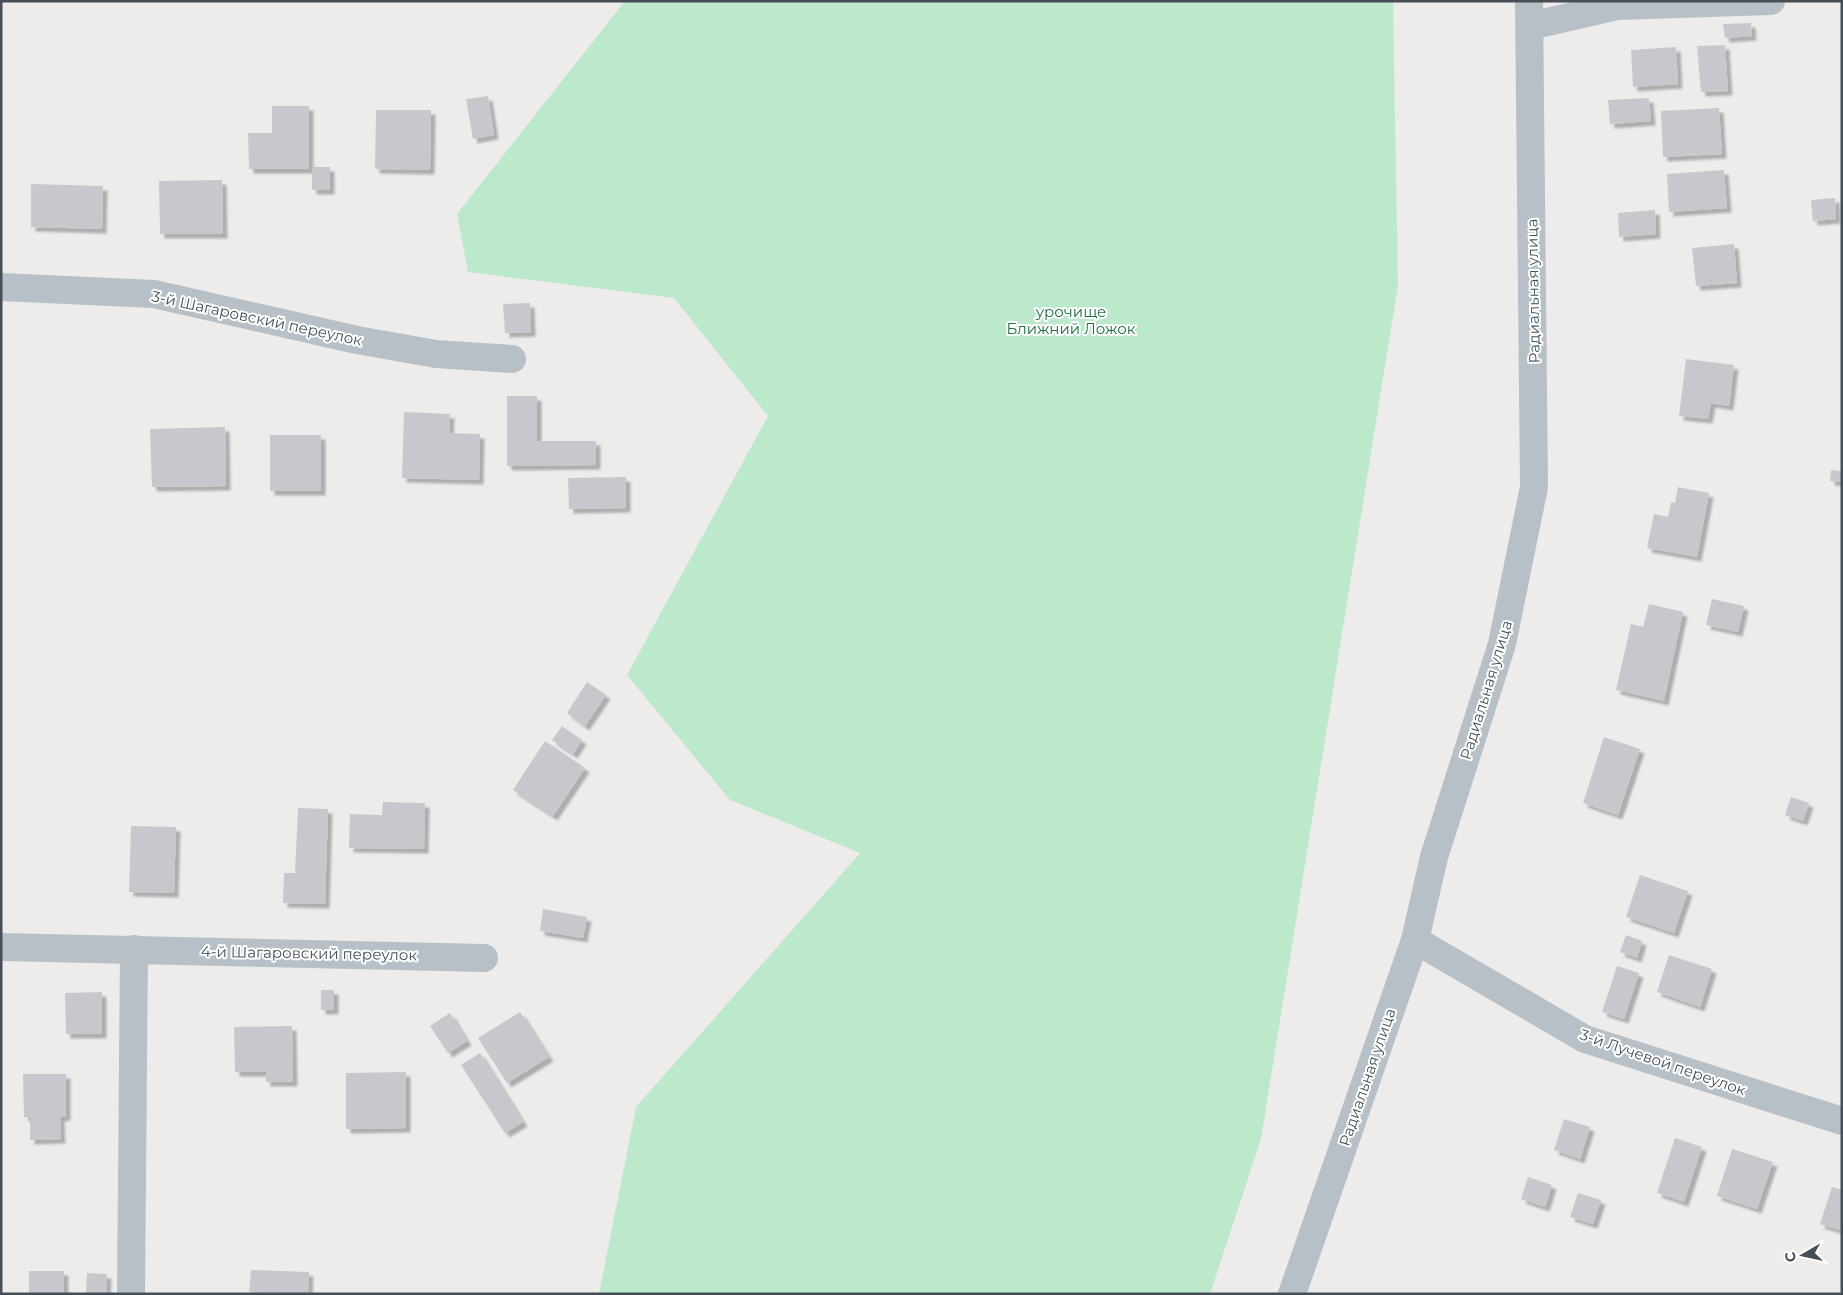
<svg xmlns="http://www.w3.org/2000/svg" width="1843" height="1295" viewBox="0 0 1843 1295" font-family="Montserrat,sans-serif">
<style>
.green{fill:#bce9cb}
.building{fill:#c6c8ce;filter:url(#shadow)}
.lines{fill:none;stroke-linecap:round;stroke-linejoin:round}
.minor{stroke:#b8c0c7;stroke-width:28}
.labels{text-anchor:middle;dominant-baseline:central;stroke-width:4;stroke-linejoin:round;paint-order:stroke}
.street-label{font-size:15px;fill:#464f57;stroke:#fff}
.park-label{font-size:15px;fill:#1f7043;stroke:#fff}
</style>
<defs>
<filter id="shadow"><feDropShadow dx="4.5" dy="4.5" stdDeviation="1" flood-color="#0004"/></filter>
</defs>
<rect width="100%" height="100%" fill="#eeebeb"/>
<!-- green -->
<polygon class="green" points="625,1 1393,1 1398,285 1261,1139 1210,1294 599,1294 636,1107 860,853 730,800 627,675 768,416 674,298 468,272 457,214"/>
<!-- building -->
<g class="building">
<polygon points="1751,23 1752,36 1725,38 1723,24"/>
<polygon points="1725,45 1728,91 1701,92 1697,46"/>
<polygon points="1676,47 1678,84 1633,87 1631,50"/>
<polygon points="488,96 494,135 473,139 466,99"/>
<polygon points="1649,98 1651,121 1610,124 1608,100"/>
<polygon points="272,106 309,106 309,169 249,169 248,133 272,133"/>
<polygon points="1719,108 1722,154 1663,157 1661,111"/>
<polygon points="376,110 431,110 430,170 375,169"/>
<rect x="312" y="167" width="18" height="23"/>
<polygon points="1724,170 1727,208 1669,212 1667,174"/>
<polygon points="222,180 223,234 160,234 159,181"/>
<polygon points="31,184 103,186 102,229 31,227"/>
<polygon points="1835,198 1836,219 1813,221 1811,200"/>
<polygon points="1655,210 1656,234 1619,237 1618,213"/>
<polygon points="1734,244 1737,283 1696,286 1692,248"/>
<polygon points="530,303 531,332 505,333 503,304"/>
<polygon points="1686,359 1734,365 1729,406 1711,403 1708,419 1679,416"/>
<polygon points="507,396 537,396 537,441 596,441 596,465 507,466"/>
<polygon points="404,412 450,414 449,433 480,434 479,480 402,478"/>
<polygon points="225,427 226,486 152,487 150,429"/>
<rect x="270" y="435" width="51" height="56"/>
<polygon points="1831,470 1842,471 1842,482 1830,481"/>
<polygon points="626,477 626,508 569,509 568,478"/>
<polygon points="1678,487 1709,493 1697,557 1647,548 1654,514 1668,517 1671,502 1675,503"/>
<polygon points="1712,599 1744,606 1738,632 1706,625"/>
<polygon points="1649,604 1683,612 1664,701 1616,690 1631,624 1643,627"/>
<polygon points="587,682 606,695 585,726 567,713"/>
<polygon points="562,726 582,740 573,754 552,740"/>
<polygon points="1604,737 1640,749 1618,815 1583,803"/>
<polygon points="545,741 585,768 553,816 513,790"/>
<polygon points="1791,797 1809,803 1803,821 1785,815"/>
<polygon points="383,802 425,803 424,849 349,848 350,814 382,815"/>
<polygon points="298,808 328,809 325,904 283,903 284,873 295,873"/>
<polygon points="131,826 176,827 174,893 129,892"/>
<polygon points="1640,875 1688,891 1674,933 1626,917"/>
<polygon points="543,909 587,917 583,938 540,931"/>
<polygon points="1626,935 1642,941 1637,958 1620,952"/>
<polygon points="1669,955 1712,969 1700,1007 1657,992"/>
<polygon points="1617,966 1639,973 1624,1019 1602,1012"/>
<rect x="321" y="990" width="13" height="20"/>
<polygon points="102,992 102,1034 66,1034 65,993"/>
<polygon points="520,1012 549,1057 507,1083 478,1038"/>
<polygon points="450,1013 467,1041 448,1053 430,1026"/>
<polygon points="292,1026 293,1082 266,1082 266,1072 235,1072 234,1027"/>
<polygon points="480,1053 523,1122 505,1133 461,1065"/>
<polygon points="406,1072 406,1128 346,1129 346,1073"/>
<polygon points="23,1074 66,1074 66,1116 60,1117 61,1139 30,1140 30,1117 24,1117"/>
<polygon points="1564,1119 1590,1127 1580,1159 1554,1150"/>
<polygon points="1675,1138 1702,1147 1684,1202 1657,1193"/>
<polygon points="1732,1149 1773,1162 1757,1209 1717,1196"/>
<polygon points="1528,1177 1552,1185 1545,1207 1521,1199"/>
<polygon points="1832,1187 1842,1190 1842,1231 1820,1224"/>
<polygon points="1578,1193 1601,1200 1593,1224 1570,1217"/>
<polygon points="251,1270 309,1272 308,1294 249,1292"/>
<rect x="29" y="1271" width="35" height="23"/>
<polygon points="87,1273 107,1274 106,1294 86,1294"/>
</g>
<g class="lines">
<!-- minor -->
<g class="minor">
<polyline points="1530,26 1617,6 1771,1"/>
<polyline points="1,287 154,294 357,340 436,354 512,359"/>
<polyline points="1415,940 1585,1039 1842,1121"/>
<polyline points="1,947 484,958"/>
<polyline points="131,1294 134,949"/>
<polyline points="1292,1294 1415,940 1434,857 1502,644 1534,487 1529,1"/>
</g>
</g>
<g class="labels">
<!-- street labels -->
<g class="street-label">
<text transform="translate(1533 291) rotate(-91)">Радиальная улица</text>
<text transform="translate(257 318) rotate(12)">3-й Шагаровский переулок</text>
<text transform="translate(1486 690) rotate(-73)">Радиальная улица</text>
<text transform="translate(309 953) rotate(1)">4-й Шагаровский переулок</text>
<text transform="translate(1663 1062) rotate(19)">3-й Лучевой переулок</text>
<text transform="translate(1367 1077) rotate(-71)">Радиальная улица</text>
</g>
<!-- park labels -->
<g class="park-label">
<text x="1071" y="311">урочище<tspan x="1071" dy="17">Ближний Ложок</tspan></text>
</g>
</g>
<!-- border -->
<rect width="1843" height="1295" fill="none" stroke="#464f57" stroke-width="5"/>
<!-- north arrow -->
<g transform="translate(1803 1255) rotate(261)" stroke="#ffffff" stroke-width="4" paint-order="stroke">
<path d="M0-4L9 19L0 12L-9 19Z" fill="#464f57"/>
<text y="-8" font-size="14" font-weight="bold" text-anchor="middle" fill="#464f57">С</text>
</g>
</svg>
